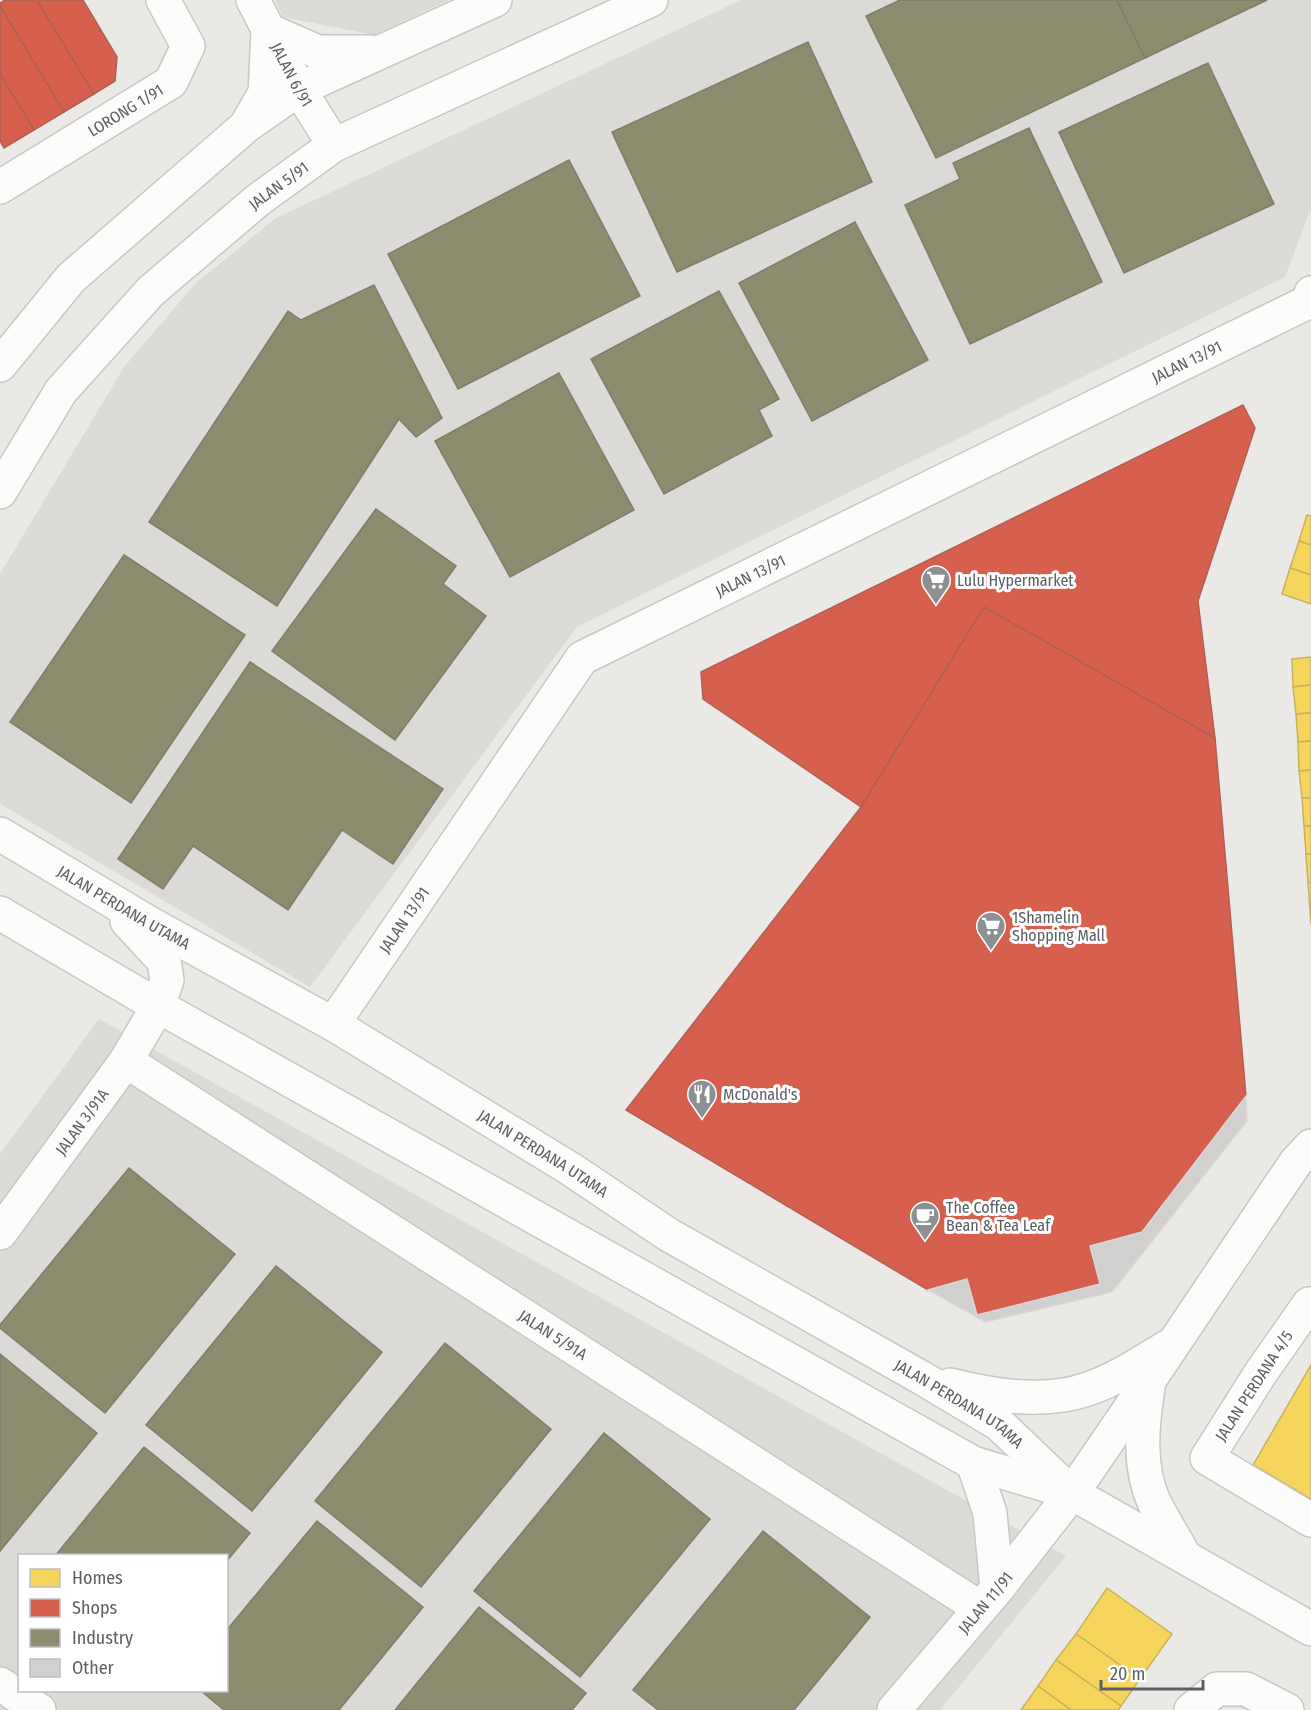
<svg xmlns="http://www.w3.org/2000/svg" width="1311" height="1710" viewBox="0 0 1311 1710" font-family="'Fira Sans Condensed',sans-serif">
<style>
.industrial{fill:#dcdad7;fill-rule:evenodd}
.homes{fill:#f6d55c;stroke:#c8b25e;stroke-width:1.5}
.shops{fill:#d6604d;stroke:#b16054;stroke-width:1.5}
.industry{fill:#8c8c6e;stroke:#7d7f6b;stroke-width:1.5}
.building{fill:#d1d0cf;stroke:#dad8d5;stroke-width:1.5}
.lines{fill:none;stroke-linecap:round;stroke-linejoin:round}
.minor-casing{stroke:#c7c7c7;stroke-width:36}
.tertiary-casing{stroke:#c7c7c7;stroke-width:36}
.minor{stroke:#fcfcfb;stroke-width:33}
.tertiary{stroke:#fcfcfb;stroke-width:33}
.labels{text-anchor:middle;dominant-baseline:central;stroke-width:6;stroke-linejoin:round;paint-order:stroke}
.street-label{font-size:16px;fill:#5b6064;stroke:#fff}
.poi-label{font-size:16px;fill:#5b6064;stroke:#fff;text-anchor:start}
</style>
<rect width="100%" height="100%" fill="#ebe9e6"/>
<!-- industrial -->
<g class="industrial">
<polygon points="275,0 449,0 374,35 283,17"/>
<polygon points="741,0 1311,0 1311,208 1285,277 577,627 310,987 0,804 0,574 124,367 197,282 276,218"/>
<path d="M 99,1019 L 1066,1556 L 940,1710 L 0,1710 L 0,1154 ZM 20,1556 L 226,1556 L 226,1690 L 20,1690 Z"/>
</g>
<!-- homes -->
<g class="homes">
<polygon points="1307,515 1311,516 1311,545 1299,541"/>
<polygon points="1299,541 1311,545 1311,575 1290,568"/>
<polygon points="1290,568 1311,575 1311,604 1282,594"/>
<polygon points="1311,657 1311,685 1293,687 1292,659"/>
<polygon points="1311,685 1311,713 1296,714 1293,687"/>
<polygon points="1311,713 1311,741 1298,742 1296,714"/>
<polygon points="1311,741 1311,770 1299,771 1298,742"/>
<polygon points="1311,770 1311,798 1302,798 1299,771"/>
<polygon points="1302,798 1311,798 1311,826 1304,826"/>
<polygon points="1304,826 1311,826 1311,854 1306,854"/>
<polygon points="1306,854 1311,854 1311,882 1308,883"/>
<polygon points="1311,882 1311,924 1308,883"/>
<polygon points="1311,1365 1311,1499 1253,1465"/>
<polygon points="1107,1588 1172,1634 1140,1679 1076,1634"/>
<polygon points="1076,1634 1140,1679 1121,1706 1056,1660"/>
<polygon points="1056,1660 1121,1706 1118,1710 1071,1710 1038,1686"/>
<polygon points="1038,1686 1071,1710 1021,1710"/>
</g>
<!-- shops -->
<g class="shops">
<polygon points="5,0 37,0 94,94 64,112 0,6 0,3"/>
<polygon points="37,0 83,0 117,57 115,81 94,94"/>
<polygon points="0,6 64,112 34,130 0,74"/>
<polygon points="0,74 34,130 4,148 0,141"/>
<polygon points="1243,405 1255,428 1198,601 1215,738 984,607 861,807 703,699 701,672"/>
<polygon points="984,607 1215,738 1246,1096 1142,1232 1090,1246 1100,1284 977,1315 967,1279 928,1290 626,1110 861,807"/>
</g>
<!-- industry -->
<g class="industry">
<polygon points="900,0 1117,0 1145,58 936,158 866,16"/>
<polygon points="1117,0 1267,0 1145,58"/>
<polygon points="808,42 872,182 677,272 612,132"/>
<polygon points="1208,63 1274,204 1124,273 1059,132"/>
<polygon points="1029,128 1102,282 970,344 905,205 960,179 953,163"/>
<polygon points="569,160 640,296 458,389 388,254"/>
<polygon points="855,222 928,360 812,421 739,283"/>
<polygon points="374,285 442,418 416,437 399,419 277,606 149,522 288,311 301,320"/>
<polygon points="719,291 779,399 759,410 772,436 664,494 591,359"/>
<polygon points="559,373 634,510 510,577 435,441"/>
<polygon points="376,509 456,566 443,584 486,616 395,740 272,651"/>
<polygon points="124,555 245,635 131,803 10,722"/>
<polygon points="250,662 443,789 393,864 342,830 288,910 193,846 163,889 118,859"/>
<polygon points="129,1168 235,1254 105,1413 0,1328 0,1325"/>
<polygon points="276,1266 382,1352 252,1511 146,1425"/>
<polygon points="445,1343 551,1429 421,1587 315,1501"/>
<polygon points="0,1354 97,1433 0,1551"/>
<polygon points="604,1433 710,1519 580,1677 474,1591"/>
<polygon points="144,1447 250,1533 226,1562 226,1556 55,1556"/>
<polygon points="317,1521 423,1607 339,1710 224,1710 200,1690 226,1690 226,1631"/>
<polygon points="763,1531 870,1617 794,1710 658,1710 633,1690"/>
<polygon points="479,1607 586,1693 572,1710 395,1710"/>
</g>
<!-- building -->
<polygon class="building" points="1246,1096 1247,1121 1112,1292 985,1322 928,1290 967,1279 977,1315 1100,1284 1090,1246 1142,1232"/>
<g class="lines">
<!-- minor casing -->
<g class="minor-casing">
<g id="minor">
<path id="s1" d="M 253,0 L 299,89 L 334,145"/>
<path id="s2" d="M 0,187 L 171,82 L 188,46 L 163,0"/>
<path id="s3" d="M 333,1024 L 582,658 L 1308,302 L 1311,293"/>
<path id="s4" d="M 126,1061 L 980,1608"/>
<path id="s5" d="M 0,1233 L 126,1061 L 158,1006"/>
<polyline points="1311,1306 1309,1304 1260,1374 1207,1458 1311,1520"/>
<polyline points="0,1684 39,1710"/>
<path id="s6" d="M 894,1710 L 997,1589 L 1072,1493"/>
<polyline points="1191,1710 1217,1689 1246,1689 1287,1710"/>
</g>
</g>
<!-- tertiary casing -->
<g class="tertiary-casing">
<g id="tertiary">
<polyline points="247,124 265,93 268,30 318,52 371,52"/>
<polyline points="0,365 71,278 246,126 299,89 495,0"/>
<path id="s7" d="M 0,492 L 61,391 L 151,291 L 258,200 L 334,145 L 651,0"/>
<path id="s8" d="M 0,834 L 149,923 L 333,1024 L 569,1168 L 669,1235 L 922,1378 L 999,1424 L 1066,1488"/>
<polyline points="0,913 158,1006 973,1463 1072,1493 1311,1629"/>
<polyline points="127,921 164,961 167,980 158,1006"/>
<path d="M 950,1385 C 987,1394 1025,1401 1064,1395 C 1102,1389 1136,1366 1167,1347"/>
<path d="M 1148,1388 C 1142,1426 1138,1466 1154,1502 C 1163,1520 1174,1537 1184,1555"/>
<polyline points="973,1463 990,1513 997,1589"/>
<path d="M 1072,1493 C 1148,1384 1221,1272 1296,1162 L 1311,1146"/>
</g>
</g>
<!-- minor -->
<use href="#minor" class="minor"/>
<!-- tertiary -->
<use href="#tertiary" class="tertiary"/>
</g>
<!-- icons -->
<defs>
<g id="supermarket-pin" transform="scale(1.5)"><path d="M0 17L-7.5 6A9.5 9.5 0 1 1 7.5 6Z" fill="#8d9092" stroke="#fff"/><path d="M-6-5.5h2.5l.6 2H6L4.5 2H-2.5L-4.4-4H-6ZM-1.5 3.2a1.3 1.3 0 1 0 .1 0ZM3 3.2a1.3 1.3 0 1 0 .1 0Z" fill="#fff"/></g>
<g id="restaurant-pin" transform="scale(1.5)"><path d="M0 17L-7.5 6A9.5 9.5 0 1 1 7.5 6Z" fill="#8d9092" stroke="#fff"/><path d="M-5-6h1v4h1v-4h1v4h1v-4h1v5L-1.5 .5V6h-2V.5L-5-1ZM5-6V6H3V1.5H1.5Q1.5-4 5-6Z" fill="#fff"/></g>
<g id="cafe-pin" transform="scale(1.5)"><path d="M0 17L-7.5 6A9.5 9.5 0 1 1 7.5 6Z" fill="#8d9092" stroke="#fff"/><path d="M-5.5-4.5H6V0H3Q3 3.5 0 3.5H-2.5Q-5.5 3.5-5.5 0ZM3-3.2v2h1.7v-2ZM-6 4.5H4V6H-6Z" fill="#fff"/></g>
</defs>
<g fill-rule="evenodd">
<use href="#supermarket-pin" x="936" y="580"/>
<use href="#supermarket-pin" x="991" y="926"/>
<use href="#restaurant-pin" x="702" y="1094"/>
<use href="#cafe-pin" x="925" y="1216"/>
</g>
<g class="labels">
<!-- street labels -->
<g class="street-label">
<text stroke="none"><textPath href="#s1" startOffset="84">JALAN 6/91</textPath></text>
<text stroke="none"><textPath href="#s2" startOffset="147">LORONG 1/91</textPath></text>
<text stroke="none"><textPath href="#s7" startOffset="418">JALAN 5/91</textPath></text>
<text stroke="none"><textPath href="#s3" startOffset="1116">JALAN 13/91</textPath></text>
<text stroke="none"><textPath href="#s3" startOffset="630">JALAN 13/91</textPath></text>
<text stroke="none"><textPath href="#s8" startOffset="144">JALAN PERDANA UTAMA</textPath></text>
<text stroke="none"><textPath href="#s3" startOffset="126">JALAN 13/91</textPath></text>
<text stroke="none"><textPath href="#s5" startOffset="138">JALAN 3/91A</textPath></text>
<text stroke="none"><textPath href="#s8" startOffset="630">JALAN PERDANA UTAMA</textPath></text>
<text stroke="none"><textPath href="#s4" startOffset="507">JALAN 5/91A</textPath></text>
<text transform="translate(1254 1386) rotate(-57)">JALAN PERDANA 4/5</text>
<text stroke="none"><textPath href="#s8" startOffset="1116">JALAN PERDANA UTAMA</textPath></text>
<text stroke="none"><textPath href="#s6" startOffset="141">JALAN 11/91</textPath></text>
</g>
<!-- poi labels -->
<g class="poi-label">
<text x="957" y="580">Lulu Hypermarket</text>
<text x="1012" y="917">1Shamelin<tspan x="1012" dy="18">Shopping Mall</tspan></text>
<text x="723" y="1094">McDonald's</text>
<text x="946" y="1207">The Coffee<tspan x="946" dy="18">Bean &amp; Tea Leaf</tspan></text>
</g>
</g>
<!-- legend -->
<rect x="18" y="1554" width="210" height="138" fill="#ffffff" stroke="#bdbfc1" stroke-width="1.5"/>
<rect x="30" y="1569" width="30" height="18" fill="#f6d55c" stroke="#bdbfc1" stroke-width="1.5"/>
<text x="72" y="1584" font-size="18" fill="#5b6064">Homes</text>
<rect x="30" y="1599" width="30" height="18" fill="#d6604d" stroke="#bdbfc1" stroke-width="1.5"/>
<text x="72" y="1614" font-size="18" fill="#5b6064">Shops</text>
<rect x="30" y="1629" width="30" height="18" fill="#8c8c6e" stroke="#bdbfc1" stroke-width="1.5"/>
<text x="72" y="1644" font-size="18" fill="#5b6064">Industry</text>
<rect x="30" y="1659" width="30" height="18" fill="#d1d0cf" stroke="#bdbfc1" stroke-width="1.5"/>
<text x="72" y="1674" font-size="18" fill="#5b6064">Other</text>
<!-- scale -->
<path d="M1101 1680v9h102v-9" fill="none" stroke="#5b6064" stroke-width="3"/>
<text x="1110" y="1680" font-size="18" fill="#5b6064" stroke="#ffffff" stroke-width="4.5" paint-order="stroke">20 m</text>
</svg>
